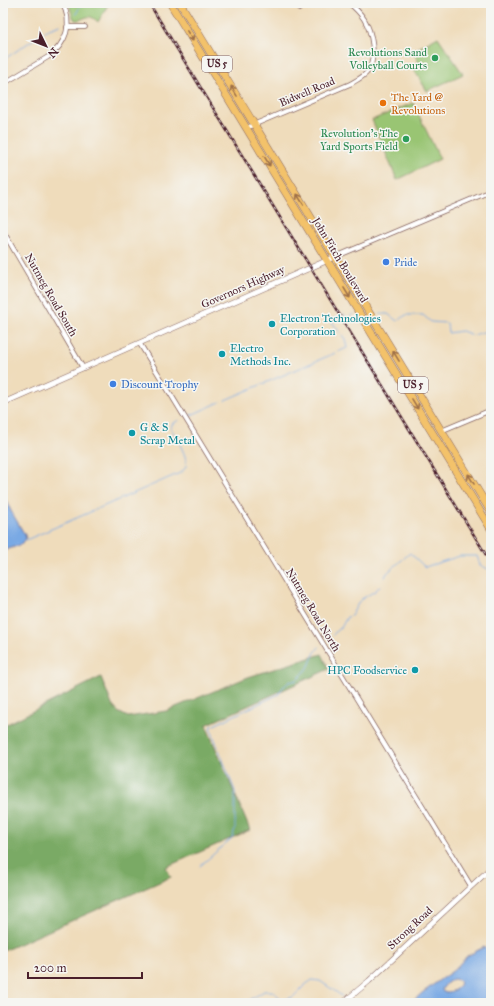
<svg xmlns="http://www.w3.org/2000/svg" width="494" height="1006" viewBox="0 0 494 1006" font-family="'IM FELL Great Primer',serif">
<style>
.green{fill:#99c573;stroke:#72724f}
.forest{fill:#7aaa65;stroke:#626448}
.water{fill:#79a9e4;stroke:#626488;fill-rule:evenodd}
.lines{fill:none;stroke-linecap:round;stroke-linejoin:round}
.stream{stroke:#79a9e4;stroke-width:1}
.minor-casing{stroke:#84615d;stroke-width:5.5}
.tertiary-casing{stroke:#84615d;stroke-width:6}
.trunk-casing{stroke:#84615d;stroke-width:8}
.minor{stroke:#fff;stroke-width:4}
.tertiary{stroke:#fff;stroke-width:5}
.trunk{stroke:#f3c26a;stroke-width:7}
.rail-casing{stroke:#4a1f2b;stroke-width:2.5}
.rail{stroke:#f6f6f2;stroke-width:1;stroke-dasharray:3;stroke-linecap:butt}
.oneway{stroke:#9e704a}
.leisure-dot{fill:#2e9e5b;stroke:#f6f6f2;stroke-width:1.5}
.food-dot{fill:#e8710a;stroke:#f6f6f2;stroke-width:1.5}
.shop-dot{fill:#3f7fe0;stroke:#f6f6f2;stroke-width:1.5}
.culture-dot{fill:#0f9aa8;stroke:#f6f6f2;stroke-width:1.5}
.labels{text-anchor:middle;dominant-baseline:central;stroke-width:3;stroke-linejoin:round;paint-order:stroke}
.shield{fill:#f6f6f2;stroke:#7e6067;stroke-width:1}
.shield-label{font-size:10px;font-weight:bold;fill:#4a1f2b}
.leisure-label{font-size:11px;fill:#27864d;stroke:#f6f6f2;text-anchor:end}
.street-label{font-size:11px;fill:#4a1f2b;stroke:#f6f6f2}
.food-label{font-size:11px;fill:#c56008;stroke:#f6f6f2;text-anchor:start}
.shop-label{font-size:11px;fill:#366cbe;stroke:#f6f6f2;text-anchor:start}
.culture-label{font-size:11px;fill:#0d838f;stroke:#f6f6f2;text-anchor:start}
</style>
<rect width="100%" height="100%" fill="#f6f6f2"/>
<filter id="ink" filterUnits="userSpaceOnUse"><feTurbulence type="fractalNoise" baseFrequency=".025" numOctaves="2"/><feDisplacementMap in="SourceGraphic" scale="8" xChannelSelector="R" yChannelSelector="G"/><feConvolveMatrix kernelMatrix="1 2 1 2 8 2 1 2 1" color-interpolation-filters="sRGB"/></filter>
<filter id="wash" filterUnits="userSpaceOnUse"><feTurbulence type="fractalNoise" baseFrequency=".012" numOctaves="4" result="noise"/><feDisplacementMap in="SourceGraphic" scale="16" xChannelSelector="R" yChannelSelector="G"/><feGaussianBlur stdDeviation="0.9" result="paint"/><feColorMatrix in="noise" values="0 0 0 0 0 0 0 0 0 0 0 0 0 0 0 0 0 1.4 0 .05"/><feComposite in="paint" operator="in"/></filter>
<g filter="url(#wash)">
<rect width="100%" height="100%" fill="#efdcbb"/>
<!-- green -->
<g class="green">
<path d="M 68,3 L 109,3 L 98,22 C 87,11 85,21 75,20 C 71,16 71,8 68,3 Z"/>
<polygon points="438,37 463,74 427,91 413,68 420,65 413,51"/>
<polygon points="413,103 440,159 397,180 372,120"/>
</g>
<!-- forest -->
<polygon class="forest" points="322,654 329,669 206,725 250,830 166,867 171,877 3,951 3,726 101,677 112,705 118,712 128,717 166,711 248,677"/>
<!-- water -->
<g class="water">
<path d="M 3,494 L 11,511 L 25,535 L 26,539 C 21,546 11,548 3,551 Z"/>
<path d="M 484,947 L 489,952 L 491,950 L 491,1003 L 411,1003 L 422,993 L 441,979 L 454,970 L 467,956 ZM 453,979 L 459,980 C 462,989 450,993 443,992 L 442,989 L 447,983 Z"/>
</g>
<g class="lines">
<!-- stream -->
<g class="stream">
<polyline points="76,14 82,3"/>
<polyline points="3,60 49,29 60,25"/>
<polyline points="344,314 347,318 354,314"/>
<polyline points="380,314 388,314 397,321 406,315 423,315 431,322 447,323 448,333 462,331 473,335 491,330"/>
<polyline points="225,400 347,348 345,339 332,322 337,317"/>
<polyline points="189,416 220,402"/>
<path d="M 26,540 L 180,473 C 183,471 185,469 186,466 C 189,458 175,436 171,428 L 172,424 L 179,420"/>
<polyline points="385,577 387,573 410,553 425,567 460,556 477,556 480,565 488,569"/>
<polyline points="333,635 338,629 341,628 347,617 351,616 360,600 375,591 380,586"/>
<polyline points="200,866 232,838 235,829 235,791 210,727 279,694 283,687 289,682 297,680 308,668 314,654 319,647"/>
<polyline points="245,1003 264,991 272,991 283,1000 293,997 305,985 312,980 320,981 342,996"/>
</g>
</g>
</g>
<g filter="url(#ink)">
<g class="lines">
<!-- minor casing -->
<g class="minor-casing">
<g id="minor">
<polyline points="299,9 303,3"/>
<polyline points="67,27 85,27"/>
<path d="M 3,84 L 48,57 C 66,44 74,23 62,3"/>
<path d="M 246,128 L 350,84 C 357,80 364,77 368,71 C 377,57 372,32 364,19 C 360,13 354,7 349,3"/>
<polyline points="3,231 83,368"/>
<polyline points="335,257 491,191"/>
<polyline points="140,344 471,886"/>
<polyline points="441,431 491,410"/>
</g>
</g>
<!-- tertiary casing -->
<g class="tertiary-casing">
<g id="tertiary">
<polyline points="3,403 335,257"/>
<polyline points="343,1003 369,981 491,868"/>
</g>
</g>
<!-- trunk casing -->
<g class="trunk-casing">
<g id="trunk">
<polyline points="170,3 491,529"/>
<polyline points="180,3 491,512"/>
</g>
</g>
<!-- minor -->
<use href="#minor" class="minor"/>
<!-- tertiary -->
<use href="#tertiary" class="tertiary"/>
<!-- trunk -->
<use href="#trunk" class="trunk"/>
<!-- rail casing -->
<g class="rail-casing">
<polyline id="rail" points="149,3 491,563"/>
</g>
<!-- rail -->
<use href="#rail" class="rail"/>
</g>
<!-- one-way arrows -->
<defs><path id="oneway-shaft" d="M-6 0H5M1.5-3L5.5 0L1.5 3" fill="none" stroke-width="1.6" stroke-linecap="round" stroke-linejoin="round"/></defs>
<g class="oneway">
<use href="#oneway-shaft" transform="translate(190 36) rotate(58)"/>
<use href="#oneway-shaft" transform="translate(234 91) rotate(-121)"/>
<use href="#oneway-shaft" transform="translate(267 161) rotate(59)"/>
<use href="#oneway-shaft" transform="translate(300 199) rotate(-122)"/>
<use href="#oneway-shaft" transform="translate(347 293) rotate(59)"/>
<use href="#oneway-shaft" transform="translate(396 356) rotate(-121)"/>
<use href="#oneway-shaft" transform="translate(415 404) rotate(59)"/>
<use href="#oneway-shaft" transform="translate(471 479) rotate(-121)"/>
</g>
</g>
<!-- markers -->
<g class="leisure-dot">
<circle cx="435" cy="58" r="4"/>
<circle cx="406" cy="139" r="4"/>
</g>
<circle class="food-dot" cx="383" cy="103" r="4"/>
<g class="shop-dot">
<circle cx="386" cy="262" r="4"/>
<circle cx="113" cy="384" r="4"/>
</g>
<g class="culture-dot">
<circle cx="272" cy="324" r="4"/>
<circle cx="222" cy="354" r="4"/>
<circle cx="132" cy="433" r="4"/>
<circle cx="415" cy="670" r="4"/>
</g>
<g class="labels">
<!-- shield labels -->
<g class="shield">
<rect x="202" y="56" width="30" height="16" rx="3"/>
<rect x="398" y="377" width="30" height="16" rx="3"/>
</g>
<g class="shield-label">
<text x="217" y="64">US 5</text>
<text x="413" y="385">US 5</text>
</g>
<!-- leisure labels -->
<g class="leisure-label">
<text x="427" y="52">Revolutions Sand<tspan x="427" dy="13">Volleyball Courts</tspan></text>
<text x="398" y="133">Revolution's The<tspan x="398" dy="13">Yard Sports Field</tspan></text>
</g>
<!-- street labels -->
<g class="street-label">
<text transform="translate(307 92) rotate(-23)">Bidwell Road</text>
<text transform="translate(340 260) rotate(59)">John Fitch Boulevard</text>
<text transform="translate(243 287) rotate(-24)">Governors Highway</text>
<text transform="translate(51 295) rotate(60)">Nutmeg Road South</text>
<text transform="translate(313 610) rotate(59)">Nutmeg Road North</text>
<text transform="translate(410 928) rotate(-43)">Strong Road</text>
</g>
<!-- food labels -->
<g class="food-label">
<text x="391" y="97">The Yard @<tspan x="391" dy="13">Revolutions</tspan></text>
</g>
<!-- shop labels -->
<g class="shop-label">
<text x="394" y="262">Pride</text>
<text x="121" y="384">Discount Trophy</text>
</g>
<!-- culture labels -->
<g class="culture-label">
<text x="280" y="318">Electron Technologies<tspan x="280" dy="13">Corporation</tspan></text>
<text x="230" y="348">Electro<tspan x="230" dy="13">Methods Inc.</tspan></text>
<text x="140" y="427">G &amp; S<tspan x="140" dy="13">Scrap Metal</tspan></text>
<text x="407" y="670" text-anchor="end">HPC Foodservice</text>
</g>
</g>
<!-- margin -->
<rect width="494" height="1006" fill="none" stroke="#f6f6f2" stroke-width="16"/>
<!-- north arrow -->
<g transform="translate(46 46) rotate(133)" stroke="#f6f6f2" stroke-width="3" paint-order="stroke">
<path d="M0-3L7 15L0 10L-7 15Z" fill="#4a1f2b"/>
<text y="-6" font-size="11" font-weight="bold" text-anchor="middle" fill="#4a1f2b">N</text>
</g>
<!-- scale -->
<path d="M28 972v6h114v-6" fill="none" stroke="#4a1f2b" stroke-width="2"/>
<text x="34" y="972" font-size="12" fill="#4a1f2b" stroke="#f6f6f2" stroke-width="3" paint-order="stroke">200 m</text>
</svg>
